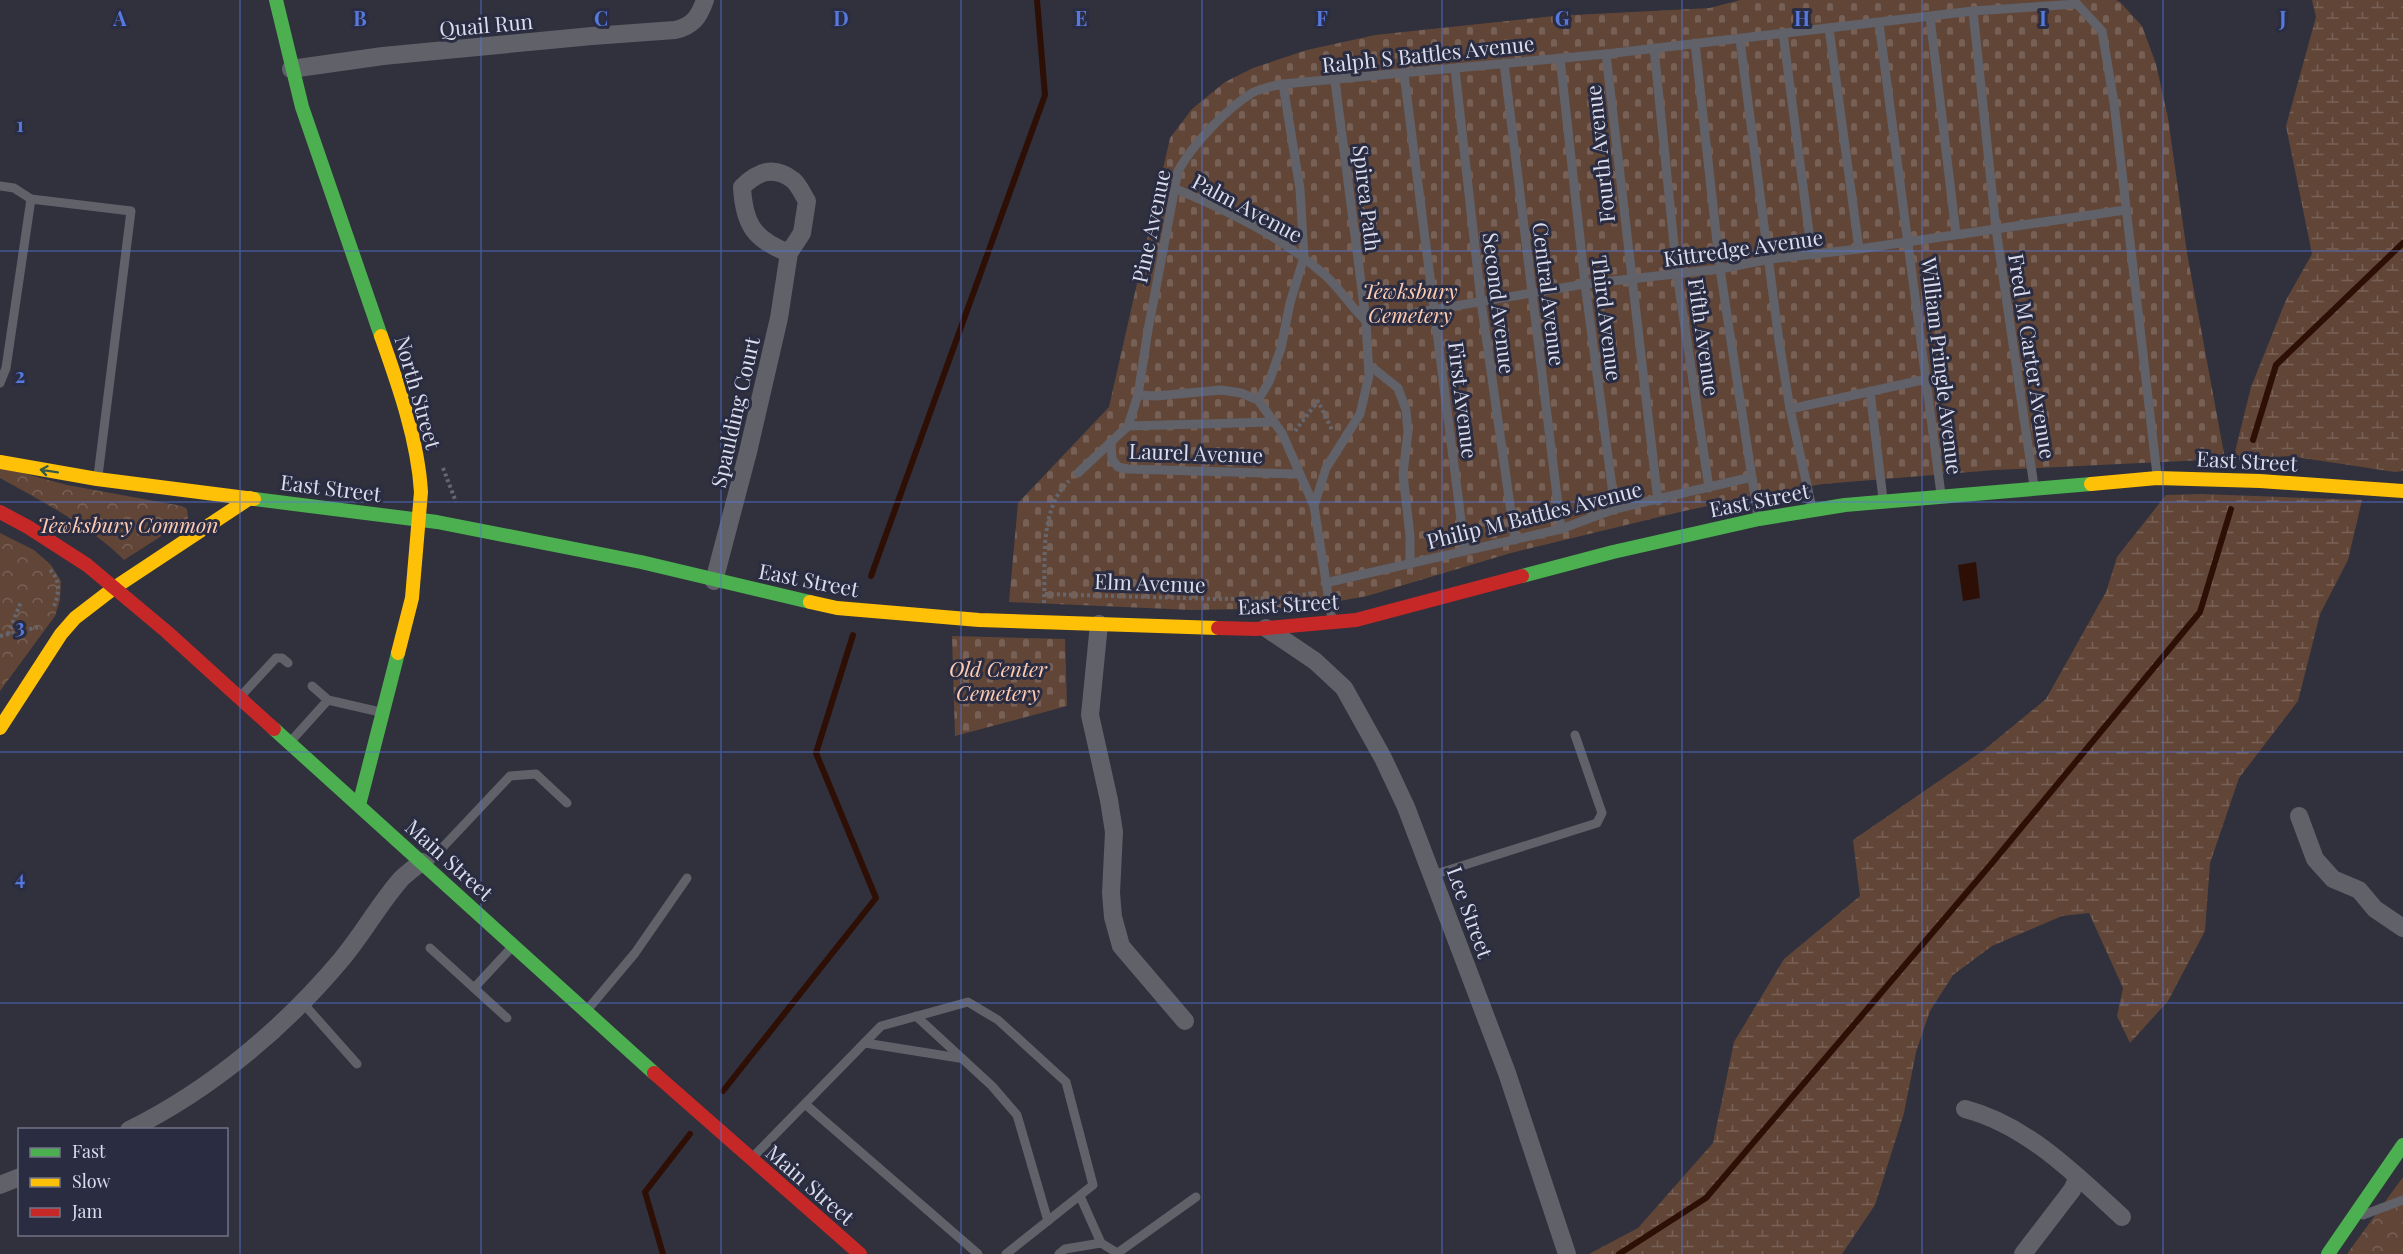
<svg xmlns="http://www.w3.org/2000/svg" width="2403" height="1254" viewBox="0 0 2403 1254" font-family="'Playfair Display',serif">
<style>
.wetland{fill:url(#wetland-marsh)}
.cemetery{fill:url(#cemetery-stones)}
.park{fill:url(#park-crowns)}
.water{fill:#2e0f05}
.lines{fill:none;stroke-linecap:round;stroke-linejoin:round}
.stream{stroke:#2e0f05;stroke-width:6}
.path{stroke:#66666e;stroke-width:4;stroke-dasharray:3 3;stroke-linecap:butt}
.lane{stroke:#606169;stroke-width:9}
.street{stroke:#606169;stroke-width:18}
.fast{stroke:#4caf50;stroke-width:14}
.slow{stroke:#ffc107;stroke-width:14}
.jam{stroke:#c62828;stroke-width:14}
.oneway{stroke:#365a47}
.grid{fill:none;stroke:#5679de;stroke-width:1.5;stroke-opacity:0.55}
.labels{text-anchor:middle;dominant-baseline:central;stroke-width:6;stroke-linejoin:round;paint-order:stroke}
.street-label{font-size:21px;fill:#dbddec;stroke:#2a2c42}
.park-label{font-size:21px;font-style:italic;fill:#feccb2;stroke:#2a2c42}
.grid-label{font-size:20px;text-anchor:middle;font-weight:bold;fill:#5679de;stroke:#2a2c42;stroke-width:6;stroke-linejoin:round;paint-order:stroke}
</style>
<defs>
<pattern id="wetland-marsh" width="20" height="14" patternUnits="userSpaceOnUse" patternTransform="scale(1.5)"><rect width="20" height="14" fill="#614638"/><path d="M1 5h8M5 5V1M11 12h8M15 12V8" fill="none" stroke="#776055"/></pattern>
<pattern id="cemetery-stones" width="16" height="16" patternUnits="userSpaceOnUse" patternTransform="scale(1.5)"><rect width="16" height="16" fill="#614638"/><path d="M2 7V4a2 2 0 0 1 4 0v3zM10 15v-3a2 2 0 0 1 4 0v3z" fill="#776055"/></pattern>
<pattern id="park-crowns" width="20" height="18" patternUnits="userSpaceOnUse" patternTransform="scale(1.5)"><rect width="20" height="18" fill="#614638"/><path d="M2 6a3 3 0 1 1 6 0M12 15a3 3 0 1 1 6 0" fill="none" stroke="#776055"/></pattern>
</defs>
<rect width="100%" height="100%" fill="#30313c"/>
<!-- wetland -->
<g class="wetland">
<polygon points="2312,0 2403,0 2403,471 2395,472 2289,456 2233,460 2251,387 2286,300 2312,254 2286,126 2316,17"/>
<polygon points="2201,494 2362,500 2348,560 2320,614 2298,701 2239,778 2210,863 2205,931 2168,1001 2130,1043 2117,1016 2123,988 2089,913 2062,916 1992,946 1953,975 1930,1011 1916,1052 1904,1113 1875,1205 1842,1254 1589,1254 1638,1228 1713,1143 1734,1042 1784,959 1860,896 1853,840 1984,750 2046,699 2106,592 2117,557 2166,495"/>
</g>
<!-- cemetery -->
<g class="cemetery">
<polygon points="1740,0 2116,0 2120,2 2142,26 2156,64 2168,118 2187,253 2225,459 1995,470 1823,484 1762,494 1680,512 1511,553 1367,596 1300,608 1192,610 1009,602 1018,503 1109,407 1170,138 1192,109 1225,82 1253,68 1307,50 1375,35 1554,16 1710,8"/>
<polygon points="952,636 1065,639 1067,706 955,736"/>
</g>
<!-- park -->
<g class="park">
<path d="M 0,467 L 67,485 L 182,506 L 187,509 L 188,519 L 124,560 C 93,528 40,500 0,478 Z"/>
<polygon points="0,533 34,550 51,565 61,581 60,600 55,616 0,691"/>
<polygon points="2403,1177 2403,1254 2347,1254"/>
</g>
<!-- water -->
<polygon class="water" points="1976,562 1980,598 1963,601 1958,565"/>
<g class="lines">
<!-- stream -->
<g class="stream">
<polyline points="2253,440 2276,365 2403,243"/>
<polyline points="871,576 1045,95 1037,0"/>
<polyline points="723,1091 876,898 816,753 853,635"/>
<polyline points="663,1254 645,1192 690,1134"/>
<polyline points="1619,1254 1706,1198 1992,863 2200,612 2231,509"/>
</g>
<!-- path -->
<g class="path">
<polyline points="1295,431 1318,401 1333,432"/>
<polyline points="443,468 456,502"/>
<path d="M 50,570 C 61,580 59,594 54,606"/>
<polyline points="1045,594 1217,599 1282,598 1314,593"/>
<path d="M 1044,603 C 1046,564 1038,510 1069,481"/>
<polyline points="8,634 21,602"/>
<polyline points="0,636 39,627"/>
</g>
<!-- lane -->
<g class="lane">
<polyline points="2077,4 2102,31 2114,103 2157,475"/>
<polyline points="1973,11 1996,229 2034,486"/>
<polyline points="1930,17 1956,234"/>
<polyline points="1879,23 1941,494"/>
<polyline points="1829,28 1859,249"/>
<polyline points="1783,33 1812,255"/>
<polyline points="1740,40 1779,341 1790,409 1812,508"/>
<polyline points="1695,43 1720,269 1758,517"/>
<polyline points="1654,48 1677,274 1709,488"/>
<polyline points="1606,54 1658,501"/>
<polyline points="1560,58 1585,284 1615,509"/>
<polyline points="1504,63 1561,529"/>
<polyline points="1455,69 1481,301 1515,540"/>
<polyline points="1404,74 1465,551"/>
<polyline points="0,186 14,188 31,199"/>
<path d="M 1176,189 C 1229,211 1282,237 1326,276 C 1341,290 1351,307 1366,321"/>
<polyline points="1366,321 1585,284 1720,269 1770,259 1859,249 2125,210"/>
<polyline points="1369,365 1398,388 1406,410 1408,432 1403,474 1410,536 1410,564"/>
<polyline points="0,383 6,368 31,199 131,211 98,476"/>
<polyline points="1870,391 1883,499"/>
<polyline points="1138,395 1156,396 1221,390 1241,393 1258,400 1282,433 1314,506"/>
<polyline points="1258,400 1269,382 1281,348 1290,303 1304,257 1300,189 1283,84"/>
<polyline points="1790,409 1927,379"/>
<path d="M 1128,426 L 1138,395 L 1148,330 L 1178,171 C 1193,144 1226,109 1252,93 C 1261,88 1272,86 1283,84 L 1606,54 L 1973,11 L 2077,4"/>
<polyline points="1128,426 1274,422"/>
<polyline points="1111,442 1112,459 1118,467 1128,469 1300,474"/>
<polyline points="1078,473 1128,426"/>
<polyline points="1325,583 1561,529 1615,509 1752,477"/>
<polyline points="1332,620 1314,506 1326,468 1360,414 1369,376 1366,321 1335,81"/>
<polyline points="312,686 328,700 380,712"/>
<polyline points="240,697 276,658 282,658 288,663"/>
<polyline points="291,741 328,700"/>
<polyline points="426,865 510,776 536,774 567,803"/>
<polyline points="1433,875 1597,823 1602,813 1575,735"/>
<polyline points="430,948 507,1018"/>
<polyline points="474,988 512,947"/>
<polyline points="302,1002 357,1064"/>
<polyline points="588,1009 635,953 687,878"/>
<polyline points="916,1016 992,1086 1017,1115 1048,1221"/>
<polyline points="865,1043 959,1058"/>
<polyline points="805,1104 978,1254"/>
<polyline points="753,1157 881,1026 968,1002 998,1020 1066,1082 1093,1185 1006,1254"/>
<polyline points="1080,1196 1101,1243"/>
<polyline points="2363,1215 2403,1200"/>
<polyline points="1119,1252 1196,1197"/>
<polyline points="1059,1254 1065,1249 1101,1243 1119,1254"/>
</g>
<!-- street -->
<g class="street">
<path d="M 291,69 L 383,56 L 592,36 L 675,30 C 693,26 699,17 705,0"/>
<path d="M 714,581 L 748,452 L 779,318 L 789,253 L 802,233 L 807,201 C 803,195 799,185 793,180 C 774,165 757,172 742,187 C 744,224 754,240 789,253"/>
<polyline points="1099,624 1090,715 1109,800 1114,832 1111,893 1113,917 1121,946 1185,1021"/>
<polyline points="1266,628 1315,661 1344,688 1383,758 1406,807 1507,1073 1567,1254"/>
<polyline points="2299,816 2315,859 2333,879 2359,890 2375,909 2403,928"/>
<path d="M 1965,1109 C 2027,1125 2076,1175 2122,1217"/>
<path d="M 129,1130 C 210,1090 283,1029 341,960 C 363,934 379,904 401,879 C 407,873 415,867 422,862"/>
<polyline points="0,1185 20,1177"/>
<polyline points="2023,1254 2072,1190 2078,1177"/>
</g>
<!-- fast -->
<g class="fast">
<polyline points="276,0 302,107 381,336"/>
<polyline points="254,499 437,522 641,562 810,602"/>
<polyline points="1522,576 1613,552 1759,519 1845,505 2091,484"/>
<polyline points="274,729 654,1073"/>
<polyline points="359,805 398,653"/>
<polyline points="2328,1254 2403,1145"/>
</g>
<!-- slow -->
<g class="slow">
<path d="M 381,336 C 398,384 418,440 421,492 L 412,598 L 398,653"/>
<polyline points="0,462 97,479 254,499"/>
<polyline points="2091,484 2157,478 2260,481 2403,491"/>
<polyline points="810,602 837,608 979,620 1218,628"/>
<polyline points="0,728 61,634 75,618 114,588 250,498"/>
</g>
<!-- jam -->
<g class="jam">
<polyline points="0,512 28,527 87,565 167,632 274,729"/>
<polyline points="1218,628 1256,629 1356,620 1522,576"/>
<polyline points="654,1073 860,1254"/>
</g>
</g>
<!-- one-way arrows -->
<defs><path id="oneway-shaft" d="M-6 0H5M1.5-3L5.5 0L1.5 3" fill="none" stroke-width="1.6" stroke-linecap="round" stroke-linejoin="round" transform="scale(1.5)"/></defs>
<use class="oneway" href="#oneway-shaft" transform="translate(49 471) rotate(-171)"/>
<!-- grid -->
<path class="grid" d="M 240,0 L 240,1254M 481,0 L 481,1254M 721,0 L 721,1254M 961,0 L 961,1254M 1202,0 L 1202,1254M 1442,0 L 1442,1254M 1682,0 L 1682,1254M 1922,0 L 1922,1254M 2163,0 L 2163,1254M 0,251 L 2403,251M 0,502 L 2403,502M 0,752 L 2403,752M 0,1003 L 2403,1003"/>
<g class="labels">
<!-- street labels -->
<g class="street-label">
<text transform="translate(486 24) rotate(-5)">Quail Run</text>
<text transform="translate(1428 53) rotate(-6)">Ralph S Battles Avenue</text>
<text transform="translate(1599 154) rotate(-96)">Fourth Avenue</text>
<text transform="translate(1368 198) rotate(83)">Spirea Path</text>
<text transform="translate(1248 207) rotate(28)">Palm Avenue</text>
<text transform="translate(1150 226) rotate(-78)">Pine Avenue</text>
<text transform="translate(1743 247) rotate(-8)">Kittredge Avenue</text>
<text transform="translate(1550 294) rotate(83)">Central Avenue</text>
<text transform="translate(1500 303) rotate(83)">Second Avenue</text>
<text transform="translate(1608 318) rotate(83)">Third Avenue</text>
<text transform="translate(1705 337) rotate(82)">Fifth Avenue</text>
<text transform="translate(2033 356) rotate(81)">Fred M Carter Avenue</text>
<text transform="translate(1943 366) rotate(83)">William Pringle Avenue</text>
<text transform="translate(419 392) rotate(74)">North Street</text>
<text transform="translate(1464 400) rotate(83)">First Avenue</text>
<text transform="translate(734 412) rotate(-77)">Spaulding Court</text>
<text transform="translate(1196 452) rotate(2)">Laurel Avenue</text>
<text transform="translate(2247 460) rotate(3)">East Street</text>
<text transform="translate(331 487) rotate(7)">East Street</text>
<text transform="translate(1759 499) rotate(-11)">East Street</text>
<text transform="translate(1534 514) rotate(-14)">Philip M Battles Avenue</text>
<text transform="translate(809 579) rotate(11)">East Street</text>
<text transform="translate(1150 582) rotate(2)">Elm Avenue</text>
<text transform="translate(1288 603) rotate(-3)">East Street</text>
<text transform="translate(450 859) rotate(42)">Main Street</text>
<text transform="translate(1471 912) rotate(70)">Lee Street</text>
<text transform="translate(811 1184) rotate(41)">Main Street</text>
</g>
<!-- park labels -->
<g class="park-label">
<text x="1410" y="290">Tewksbury<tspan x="1410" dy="24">Cemetery</tspan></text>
<text x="128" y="524">Tewksbury Common</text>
<text x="998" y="668">Old Center<tspan x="998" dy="24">Cemetery</tspan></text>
</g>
</g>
<g class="grid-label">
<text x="120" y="26">A</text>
<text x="360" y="26">B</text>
<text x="601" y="26">C</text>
<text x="841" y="26">D</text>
<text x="1081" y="26">E</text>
<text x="1322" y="26">F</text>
<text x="1562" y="26">G</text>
<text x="1802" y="26">H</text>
<text x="2043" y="26">I</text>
<text x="2283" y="26">J</text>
<text x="20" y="132">1</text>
<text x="20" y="383">2</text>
<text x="20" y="634">3</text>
<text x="20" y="885">4</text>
</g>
<!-- legend -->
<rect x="18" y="1128" width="210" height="108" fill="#2a2c42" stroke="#717386" stroke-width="1.5"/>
<rect x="30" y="1148" width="30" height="9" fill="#4caf50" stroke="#717386" stroke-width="1.5"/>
<text x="72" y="1158" font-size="18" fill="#dbddec">Fast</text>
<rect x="30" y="1178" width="30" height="9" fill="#ffc107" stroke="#717386" stroke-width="1.5"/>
<text x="72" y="1188" font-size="18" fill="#dbddec">Slow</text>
<rect x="30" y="1208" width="30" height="9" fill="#c62828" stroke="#717386" stroke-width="1.5"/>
<text x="72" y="1218" font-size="18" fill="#dbddec">Jam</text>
</svg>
